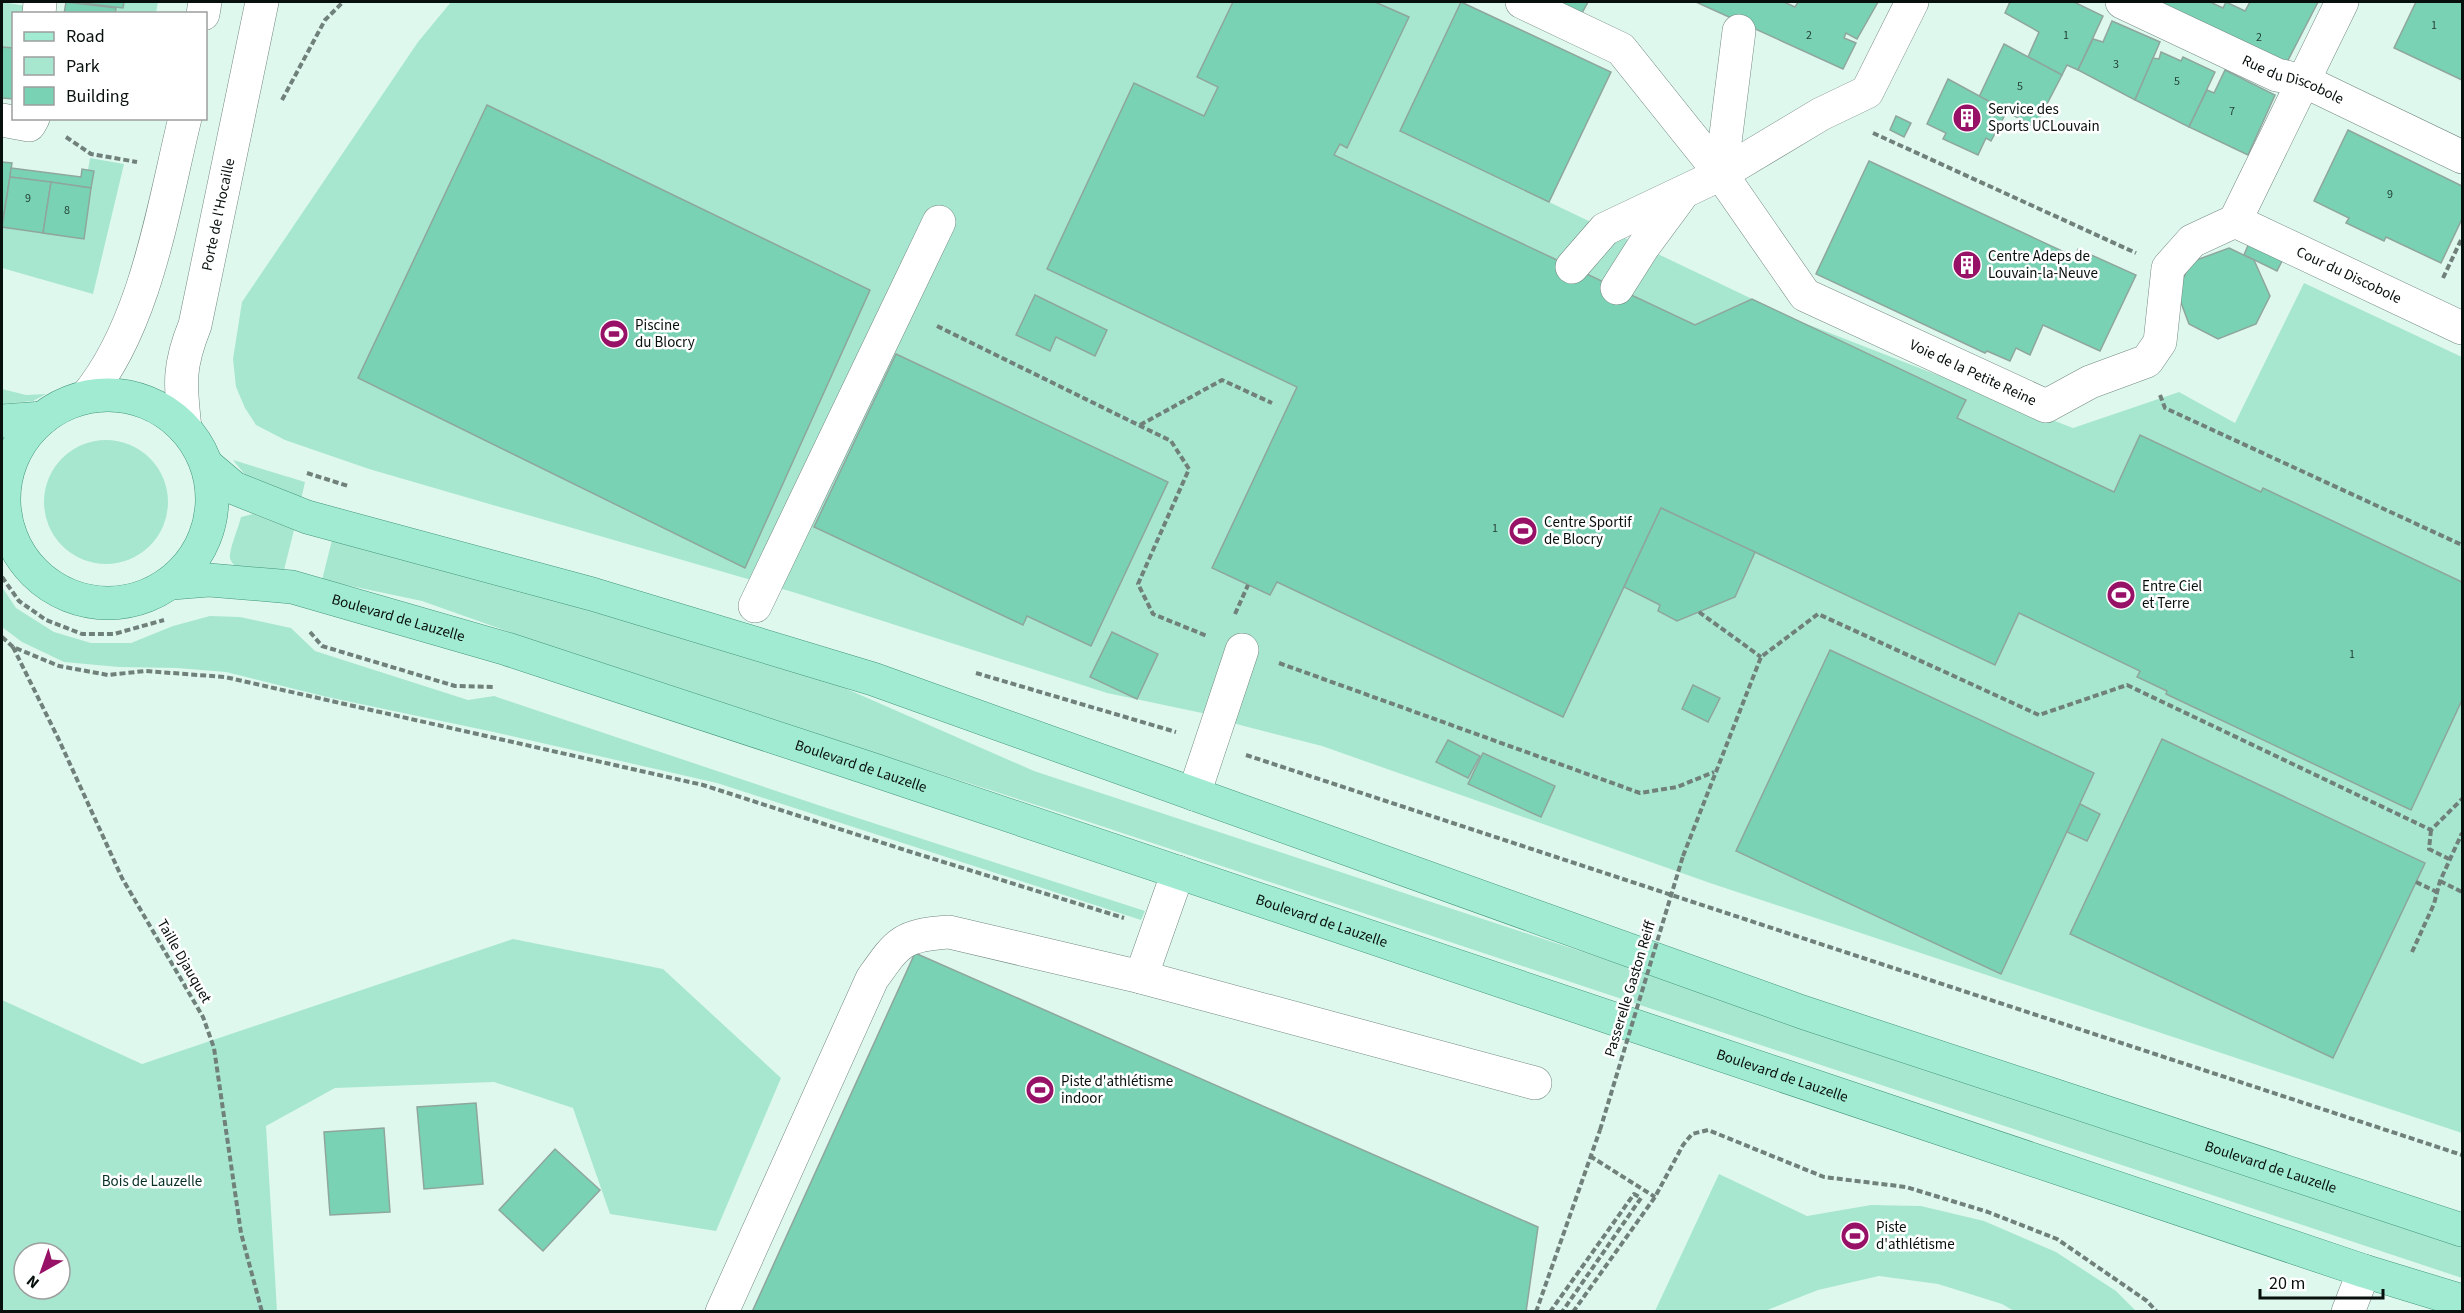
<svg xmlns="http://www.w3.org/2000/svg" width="2464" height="1313" viewBox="0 0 2464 1313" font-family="'Source Sans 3',sans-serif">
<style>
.green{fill:#a8e7cf;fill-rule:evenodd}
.building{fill:#78d2b3;stroke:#8fa69d;stroke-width:1.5}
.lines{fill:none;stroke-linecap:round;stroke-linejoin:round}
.minor-casing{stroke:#738980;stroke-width:34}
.major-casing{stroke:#43967b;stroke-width:34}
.path{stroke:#70807a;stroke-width:4;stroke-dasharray:6 3;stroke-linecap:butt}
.minor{stroke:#fff;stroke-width:33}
.major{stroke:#a1ebd3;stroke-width:33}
.path-bridge{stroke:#70807a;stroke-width:4;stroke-dasharray:6 3;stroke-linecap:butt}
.labels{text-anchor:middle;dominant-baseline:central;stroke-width:5;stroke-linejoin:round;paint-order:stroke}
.number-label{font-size:12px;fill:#244036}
.street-label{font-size:15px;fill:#08100d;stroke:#fff}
.poi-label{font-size:15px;fill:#08100d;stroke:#fff;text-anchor:start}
.park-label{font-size:15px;fill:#063125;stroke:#fff}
</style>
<rect width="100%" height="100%" fill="#dff8ee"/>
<!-- green -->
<g class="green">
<polygon points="2,2 32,7 31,13 14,14 13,48 2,47"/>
<polygon points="124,2 158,2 156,13 115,14 116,8 123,8"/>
<polygon points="451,2 1462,2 1611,72 1549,202 1794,319 2073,428 2179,392 2235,423 2304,283 2462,357 2462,1133 1710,883 1322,746 1240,725 1202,713 1107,693 796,593 369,469 285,440 256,425 245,408 236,387 233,359 242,302 418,42"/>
<polygon points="90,158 124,164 93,294 2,268 2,214 84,239 93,171 88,170"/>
<polygon points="2,389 26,395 46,394 33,401 2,404"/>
<circle cx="106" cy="502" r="62"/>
<polygon points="233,460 305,482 301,500 251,482"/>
<path d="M 253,514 L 294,530 L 282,578 C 268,575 227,573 230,554 C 232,542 238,529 241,517 Z"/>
<polygon points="333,536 824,679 1034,771 2462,1242 2462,1278 1089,822 608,667 422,601 322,580"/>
<polygon points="2,587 16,608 54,632 91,643 131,643 173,626 210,616 240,617 291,628 315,651 468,700 494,696 830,809 1145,911 1141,920 717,783 489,731 327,697 226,672 177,668 119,667 64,662 22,642 2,627"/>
<path d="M 513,939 L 663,969 L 781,1078 L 716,1231 L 610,1214 L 573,1108 L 494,1082 L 335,1088 L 266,1126 L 277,1311 L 2,1311 L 2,1000 L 142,1064 ZM 24,1253 L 60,1253 L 60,1289 L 24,1289 Z"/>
<polygon points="1719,1174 1807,1216 1871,1205 1921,1206 1984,1221 2056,1252 2116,1291 2136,1311 2014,1311 2002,1304 1938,1284 1879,1276 1818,1290 1765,1311 1655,1311"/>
</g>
<!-- building -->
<g class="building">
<polygon points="66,2 116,8 115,14 64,14"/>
<polygon points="75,2 124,2 123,8"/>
<polygon points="1233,2 1375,2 1409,17 1347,148 1340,144 1334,155 1695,325 1752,299 1966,400 1957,418 2114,492 2140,435 2261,492 2263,488 2462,582 2462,700 2411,810 2166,694 2167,691 2137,677 2140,671 2019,613 1995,665 1661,508 1563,717 1277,582 1270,595 1212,568 1297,387 1047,269 1134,83 1204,116 1218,87 1197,77"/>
<polygon points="1461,2 1611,72 1549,202 1400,131"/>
<polygon points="1558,2 1588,2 1582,13"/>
<polygon points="1696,2 1784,2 1795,7 1798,2 1878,2 1857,39 1846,33 1844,38 1856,43 1843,69"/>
<polygon points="2010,2 2074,2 2103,16 2078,70 2067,65 2062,75 2028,57 2039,32 2005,13"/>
<polygon points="2154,2 2210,2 2223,8 2226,2 2245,11 2250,2 2318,2 2283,70"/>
<polygon points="2416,2 2462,2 2462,80 2394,48"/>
<polygon points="2112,21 2160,42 2135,100 2078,70 2093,39 2103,42"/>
<polygon points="2004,44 2062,75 2035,127 1979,97"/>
<polygon points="2,47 14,48 14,99 2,98"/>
<polygon points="2161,52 2181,61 2183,57 2215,72 2189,127 2135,100 2153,58 2159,59"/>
<polygon points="2225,70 2275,95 2248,155 2189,127 2207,90 2214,93"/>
<polygon points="1948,79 2007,111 1991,141 1986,138 1978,155 1943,139 1946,133 1927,124"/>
<polygon points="487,105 870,290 745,568 358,378"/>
<polygon points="1896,116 1911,123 1904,137 1890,130"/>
<polygon points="2348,130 2462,186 2462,219 2441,263 2386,237 2384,241 2346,223 2349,218 2314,201"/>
<polygon points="1869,161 2075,257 2078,249 2136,275 2100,351 2043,325 2030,355 2016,348 2010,361 1987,351 1985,353 1816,274"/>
<polygon points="2,162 12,163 4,214 2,214"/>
<polygon points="11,168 81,177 82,169 94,171 91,188 10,177"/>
<polygon points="10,177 51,182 43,233 2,227"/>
<polygon points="51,182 91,188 84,239 43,233"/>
<polygon points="2249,243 2283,259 2277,271 2244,255"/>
<polygon points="2229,248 2254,260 2270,296 2256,324 2218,339 2189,324 2177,292 2191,262"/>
<polygon points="1035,295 1107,330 1095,356 1056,337 1050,351 1016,335"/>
<polygon points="896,354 1168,482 1091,646 1027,616 1023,625 814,527"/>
<polygon points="1661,508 1755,552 1735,597 1677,621 1658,611 1660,605 1624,587"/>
<polygon points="1112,632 1158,654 1137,699 1090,677"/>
<polygon points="1830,650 2094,773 2001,974 1736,851"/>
<polygon points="1693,685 1720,698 1708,722 1682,709"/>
<polygon points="2162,739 2425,863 2333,1058 2070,934"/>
<polygon points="1448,740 1480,756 1468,778 1436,762"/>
<polygon points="1483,753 1555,786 1541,817 1468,784"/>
<polygon points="2080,804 2100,814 2087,841 2067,832"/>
<polygon points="915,953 1538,1227 1526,1312 752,1312"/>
<polygon points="476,1103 483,1184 424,1189 417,1107"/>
<polygon points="384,1128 390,1212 330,1215 324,1132"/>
<polygon points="555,1149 600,1190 543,1251 499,1210"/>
</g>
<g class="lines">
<!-- minor casing -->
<g class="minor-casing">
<g id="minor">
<path id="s1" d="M 1522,2 L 1621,49 L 1721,174 L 1805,295 L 2046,406 L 2090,382 L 2147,361 L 2160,342 L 2168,268 L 2192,241 L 2235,221 L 2342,2"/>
<path id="s2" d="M 2122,2 L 2277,75 L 2304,81 L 2462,157"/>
<polyline points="39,14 40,2"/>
<polyline points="203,14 205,2"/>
<polyline points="2,120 29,125 33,118"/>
<polyline points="1721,174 1739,31"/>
<path id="s3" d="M 2235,221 L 2462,328"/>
<polyline points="1572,267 1605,229 1721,174 1821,114 1867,92 1912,2"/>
<polyline points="1617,288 1643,247 1680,197"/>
<path d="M 86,397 C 146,325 163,208 185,118"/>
<path id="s4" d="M 185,428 C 180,384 178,367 195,325 L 262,2"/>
<polyline points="755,606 939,222"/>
<polyline points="1194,794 1242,650"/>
<polyline points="1178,872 1141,977 1535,1083"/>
<path d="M 722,1312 L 872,979 C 898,942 902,935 949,932 L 1141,977"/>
<polyline points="2348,1312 2364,1271"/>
</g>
</g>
<!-- major casing -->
<g class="major-casing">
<g id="major">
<circle cx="108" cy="499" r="104"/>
<polyline points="2,421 43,418"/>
<path id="s5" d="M 208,466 L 234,488 L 307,517 L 592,594 L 873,679 L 1802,1012 L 2462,1230"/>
<path id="s6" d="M 172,583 L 209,580 L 292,587 L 507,649 L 871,769 L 2364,1271 L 2462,1301"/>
</g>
</g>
<!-- path -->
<g class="path">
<polyline points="282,100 325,20 343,2"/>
<polyline points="1873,133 2136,253"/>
<polyline points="66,137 91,154 137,162"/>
<polyline points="2443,278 2462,238"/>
<polyline points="937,326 1171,441 1189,469 1138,584 1153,614 1207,636"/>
<polyline points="2160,395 2165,408 2462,545"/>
<polyline points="1140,425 1222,380 1272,403"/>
<polyline points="307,473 348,486"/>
<polyline points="2,577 19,601 46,620 82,634 114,634 164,620"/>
<polyline points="1699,612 1761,657"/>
<polyline points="1235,614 1248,585"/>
<polyline points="310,632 322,646 455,686 494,687"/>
<polyline points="2,637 13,647 59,666 108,675 145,671 225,677 703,785 908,851 1124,918"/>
<polyline points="13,647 59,740 122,878 203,1017 214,1048 241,1233 262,1312"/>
<polyline points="1279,663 1640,793 1677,787 1714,772"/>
<polyline points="976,673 1176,732"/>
<polyline points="1246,755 2462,1155"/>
<polyline points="2431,830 2429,849 2449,859"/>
<polyline points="1683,856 1761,657 1818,614 2039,715 2127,685 2431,830 2462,799"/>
<polyline points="2440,881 2462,892"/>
<polyline points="2416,882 2437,892"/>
<polyline points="2412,952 2434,904 2440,881 2462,833"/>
<polyline points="1590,1156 1655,1197"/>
<polyline points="1536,1312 1600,1130"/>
<polyline points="1550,1312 1634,1194 1641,1198 1562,1312"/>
<polyline points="1573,1312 1655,1197 1683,1145 1692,1134 1708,1130 1824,1177 1906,1187 1988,1212 2057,1239 2147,1301 2157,1312"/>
</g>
<!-- minor -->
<use href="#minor" class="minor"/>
<!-- major -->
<use href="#major" class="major"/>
<!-- path-bridge -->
<polyline class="path-bridge" points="1600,1130 1683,856"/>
</g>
<!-- icons -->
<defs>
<g id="building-disc" transform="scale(1.5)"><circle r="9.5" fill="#971166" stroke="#fff"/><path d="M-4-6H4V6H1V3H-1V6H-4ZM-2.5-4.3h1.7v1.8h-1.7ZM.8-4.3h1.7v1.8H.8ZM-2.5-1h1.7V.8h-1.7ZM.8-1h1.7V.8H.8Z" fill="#fff"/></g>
<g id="stadium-disc" transform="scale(1.5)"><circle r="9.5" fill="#971166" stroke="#fff"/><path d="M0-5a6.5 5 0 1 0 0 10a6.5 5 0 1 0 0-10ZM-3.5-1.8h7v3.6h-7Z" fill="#fff"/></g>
</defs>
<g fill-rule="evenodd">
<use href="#building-disc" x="1967" y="118"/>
<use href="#building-disc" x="1967" y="265"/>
<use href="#stadium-disc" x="614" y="334"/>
<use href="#stadium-disc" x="1523" y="531"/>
<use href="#stadium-disc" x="2121" y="595"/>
<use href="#stadium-disc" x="1040" y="1090"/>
<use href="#stadium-disc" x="1855" y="1236"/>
</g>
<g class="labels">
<!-- number labels -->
<g class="number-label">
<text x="2434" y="25">1</text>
<text x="1809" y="35">2</text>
<text x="2066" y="35">1</text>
<text x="2259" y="37">2</text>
<text x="2116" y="64">3</text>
<text x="2177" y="81">5</text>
<text x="2020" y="86">5</text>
<text x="2232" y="111">7</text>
<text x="2390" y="194">9</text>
<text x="28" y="198">9</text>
<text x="67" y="210">8</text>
<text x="1495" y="528">1</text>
<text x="2352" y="654">1</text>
</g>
<!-- street labels -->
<g class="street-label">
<text stroke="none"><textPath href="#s2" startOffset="188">Rue du Discobole</textPath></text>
<text stroke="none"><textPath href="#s4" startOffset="218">Porte de l'Hocaille</textPath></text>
<text stroke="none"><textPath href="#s3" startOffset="126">Cour du Discobole</textPath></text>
<text stroke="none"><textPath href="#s1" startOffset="602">Voie de la Petite Reine</textPath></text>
<text stroke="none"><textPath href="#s6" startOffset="231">Boulevard de Lauzelle</textPath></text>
<text stroke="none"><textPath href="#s6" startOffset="717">Boulevard de Lauzelle</textPath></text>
<text stroke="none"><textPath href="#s6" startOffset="1203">Boulevard de Lauzelle</textPath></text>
<text transform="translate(184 961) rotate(60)">Taille Djauquet</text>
<text transform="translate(1630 989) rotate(-73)">Passerelle Gaston Reiff</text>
<text stroke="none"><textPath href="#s6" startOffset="1689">Boulevard de Lauzelle</textPath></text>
<text stroke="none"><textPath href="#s5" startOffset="2182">Boulevard de Lauzelle</textPath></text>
</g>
<!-- poi labels -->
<g class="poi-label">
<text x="1988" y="109">Service des<tspan x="1988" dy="17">Sports UCLouvain</tspan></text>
<text x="1988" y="256">Centre Adeps de<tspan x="1988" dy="17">Louvain-la-Neuve</tspan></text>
<text x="635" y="325">Piscine<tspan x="635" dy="17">du Blocry</tspan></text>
<text x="1544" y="522">Centre Sportif<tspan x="1544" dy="17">de Blocry</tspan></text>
<text x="2142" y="586">Entre Ciel<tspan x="2142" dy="17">et Terre</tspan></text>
<text x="1061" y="1081">Piste d'athlétisme<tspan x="1061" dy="17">indoor</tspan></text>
<text x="1876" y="1227">Piste<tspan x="1876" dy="17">d'athlétisme</tspan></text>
</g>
<!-- park labels -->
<g class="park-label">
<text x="152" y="1181">Bois de Lauzelle</text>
</g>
</g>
<!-- border -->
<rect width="2464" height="1313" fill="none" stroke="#08100d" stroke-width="6"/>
<!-- legend -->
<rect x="12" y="12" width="195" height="108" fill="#ffffff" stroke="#9c9f9e" stroke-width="1.5"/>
<rect x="24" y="32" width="30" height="9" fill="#a1ebd3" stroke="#9c9f9e" stroke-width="1.5"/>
<text x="66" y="42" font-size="18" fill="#08100d">Road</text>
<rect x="24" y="57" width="30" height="18" fill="#a8e7cf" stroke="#9c9f9e" stroke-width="1.5"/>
<text x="66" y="72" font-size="18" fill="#08100d">Park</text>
<rect x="24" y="87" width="30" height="18" fill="#78d2b3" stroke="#9c9f9e" stroke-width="1.5"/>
<text x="66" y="102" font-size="18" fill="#08100d">Building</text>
<!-- north arrow -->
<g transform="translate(42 1271) rotate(220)"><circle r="28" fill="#ffffff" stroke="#9c9f9e" stroke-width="1.5"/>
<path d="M0-4.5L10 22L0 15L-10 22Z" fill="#971166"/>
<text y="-9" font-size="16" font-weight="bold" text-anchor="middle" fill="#08100d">N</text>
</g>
<!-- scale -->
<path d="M2260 1289v9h123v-9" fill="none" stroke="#08100d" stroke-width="3"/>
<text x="2269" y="1289" font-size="18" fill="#08100d" stroke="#ffffff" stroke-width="4.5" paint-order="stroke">20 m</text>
</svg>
